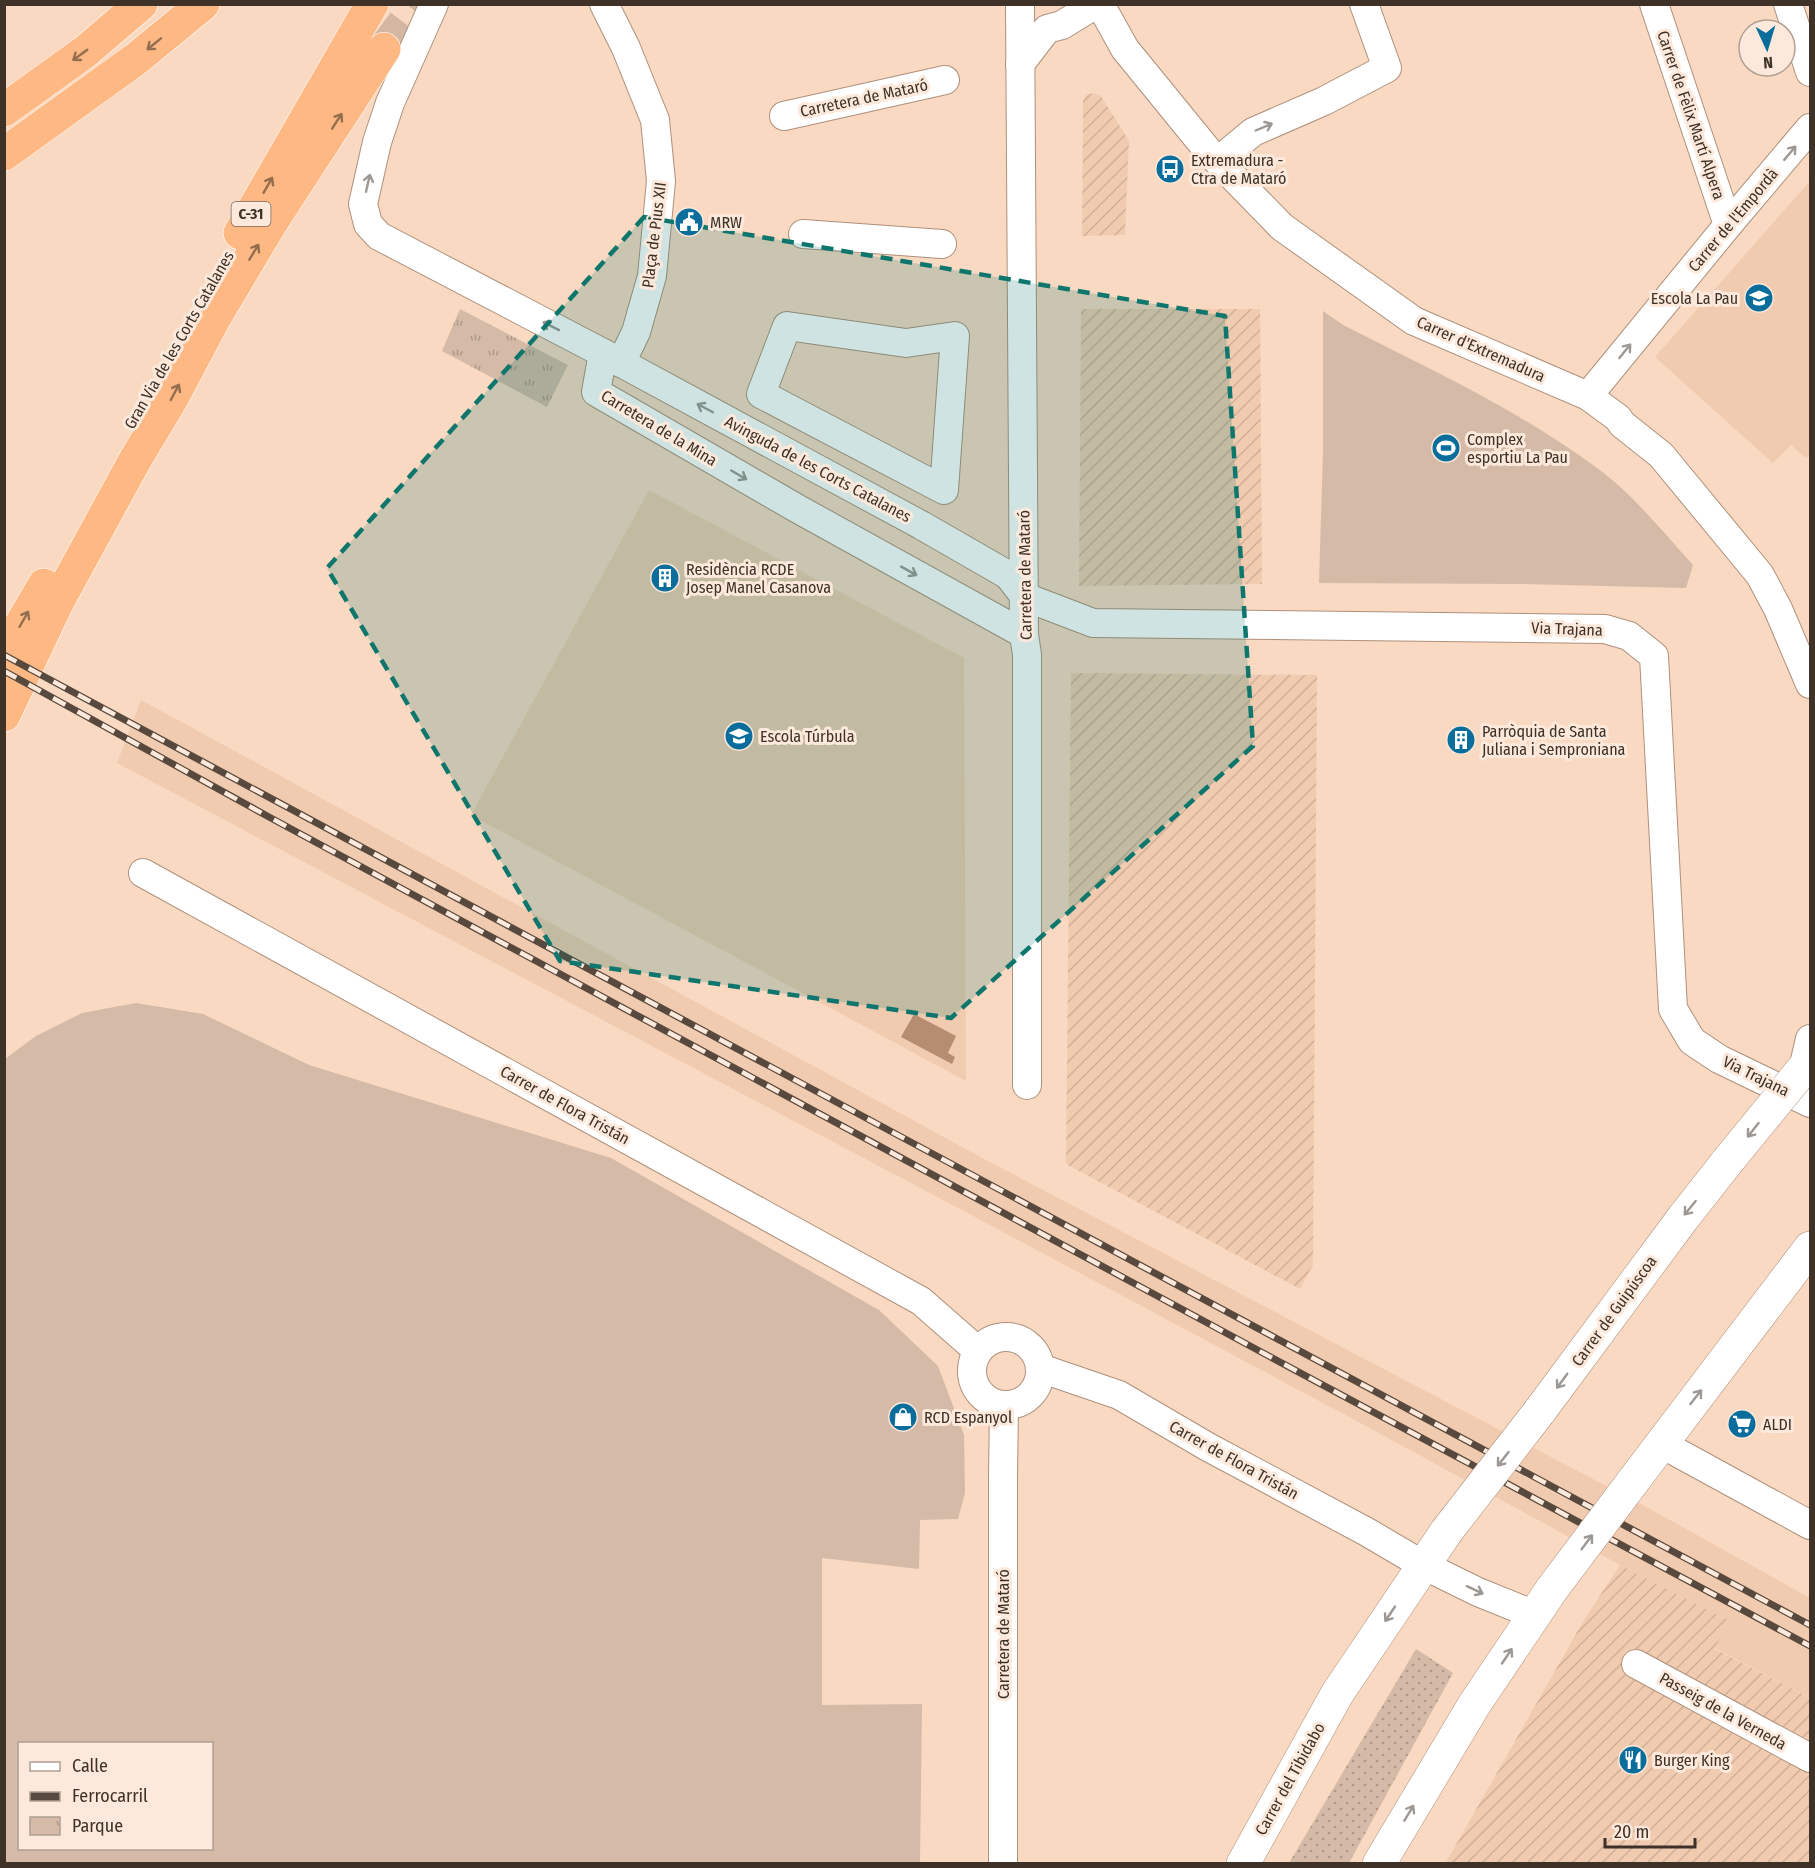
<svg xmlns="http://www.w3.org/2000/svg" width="1815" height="1868" viewBox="0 0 1815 1868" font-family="'Fira Sans Condensed',sans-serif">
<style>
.built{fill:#f1cbb0}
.industrial{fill:url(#industrial-furrows)}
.grass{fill:url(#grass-dots)}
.park{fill:url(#park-tufts)}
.pitch{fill:#d5baa7;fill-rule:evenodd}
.water{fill:#b68d70}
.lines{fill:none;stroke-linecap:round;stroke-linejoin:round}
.highway-tunnel{stroke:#d3b7a3;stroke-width:33;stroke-dasharray:33 16;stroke-linecap:butt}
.street-casing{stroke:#ae907b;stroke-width:30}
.secondary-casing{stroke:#ae907b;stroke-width:34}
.highway-casing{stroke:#fff;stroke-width:34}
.street{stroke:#fff;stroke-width:28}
.secondary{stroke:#fff;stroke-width:33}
.highway{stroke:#feb884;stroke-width:33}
.rail-casing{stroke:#57493e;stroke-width:7}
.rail{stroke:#fde9db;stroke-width:4.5;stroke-dasharray:14;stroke-linecap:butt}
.secondary-bridge-casing{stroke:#ae907b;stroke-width:34;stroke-linecap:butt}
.secondary-bridge{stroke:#fff;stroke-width:33}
.oneway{stroke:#946e51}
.oneway2{stroke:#9e9894}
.marked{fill:#0f766e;fill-opacity:0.2;stroke:#0f766e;stroke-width:4.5;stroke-dasharray:12 8;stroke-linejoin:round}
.labels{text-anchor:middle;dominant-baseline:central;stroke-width:6;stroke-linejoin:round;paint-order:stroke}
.shield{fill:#fde9db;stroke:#77685e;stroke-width:1.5}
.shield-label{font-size:15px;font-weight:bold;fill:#3d3128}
.street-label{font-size:16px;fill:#3d3128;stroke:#fde9db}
.poi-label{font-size:16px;fill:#3d3128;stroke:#fde9db;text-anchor:start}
</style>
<defs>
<pattern id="industrial-furrows" width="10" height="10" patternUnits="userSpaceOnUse" patternTransform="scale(1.5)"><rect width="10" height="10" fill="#f1cbb0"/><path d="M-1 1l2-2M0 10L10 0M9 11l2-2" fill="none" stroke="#d0af97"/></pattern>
<pattern id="grass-dots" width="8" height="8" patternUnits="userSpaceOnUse" patternTransform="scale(1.5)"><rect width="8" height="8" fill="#d5baa7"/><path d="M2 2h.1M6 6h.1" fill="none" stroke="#ae9888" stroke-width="1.8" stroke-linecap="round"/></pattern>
<pattern id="park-tufts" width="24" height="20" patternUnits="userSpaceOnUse" patternTransform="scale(1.5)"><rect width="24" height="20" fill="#d5baa7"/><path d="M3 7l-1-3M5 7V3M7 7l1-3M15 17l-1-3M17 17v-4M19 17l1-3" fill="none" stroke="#ae9888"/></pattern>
</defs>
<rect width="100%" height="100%" fill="#f9d9c2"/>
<!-- built -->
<g class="built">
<polygon points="1810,181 1810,454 1806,458 1791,445 1773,463 1655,357"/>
<polygon points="649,490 964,658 966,1081 471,815"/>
<polygon points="141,700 986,1160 1652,1510 1810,1598 1810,1698 1715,1648 1728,1620 1620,1565 1368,1427 960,1209 117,763"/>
</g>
<!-- industrial -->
<g class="industrial">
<polygon points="1094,93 1101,96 1129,141 1125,235 1082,236 1083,101 1086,95"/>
<polygon points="1081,309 1260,309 1262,584 1079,586"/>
<polygon points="1071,673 1317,675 1313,1265 1300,1289 1066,1164"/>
<polygon points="1620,1565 1728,1620 1715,1649 1810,1698 1810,1863 1445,1864 1584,1620"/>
</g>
<!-- grass -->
<polygon class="grass" points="1416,1649 1453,1673 1349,1863 1289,1863"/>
<!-- park -->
<polygon class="park" points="460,309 568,365 547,407 442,351"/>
<!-- pitch -->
<g class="pitch">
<path d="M 1323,311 L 1343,325 C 1430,369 1519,410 1597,468 C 1633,494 1663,532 1693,565 L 1686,588 L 1520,584 L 1319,583 L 1323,452 Z"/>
<path d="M 136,1003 L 203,1014 L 309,1065 L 611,1158 L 879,1310 L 938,1366 L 964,1435 L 965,1493 L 958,1519 L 920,1520 L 919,1569 L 822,1558 L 822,1705 L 922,1704 L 920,1863 L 5,1863 L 5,1059 L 36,1036 L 82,1013 ZM 20,1744 L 212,1744 L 212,1848 L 20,1848 Z"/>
</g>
<!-- water -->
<polygon class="water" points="914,1014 956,1036 948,1053 955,1057 952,1064 901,1037"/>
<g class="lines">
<!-- highway-tunnel -->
<polyline class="highway-tunnel" points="384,49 418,4"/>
<!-- street casing -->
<g class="street-casing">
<g id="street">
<polyline points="434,4 390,103 377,142 363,204 368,224 379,236 603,353 921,525 1008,575 1025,597 1093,623 1605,629 1629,636 1654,656 1673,1009 1692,1041 1719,1059 1810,1103"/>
<polyline points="604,4 626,48 655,120 661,181 652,276 636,332 621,363"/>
<polyline points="1020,4 1024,634 1027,655 1027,1085"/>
<polyline points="1100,4 1125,49 1134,60 1209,152 1282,227 1414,321 1588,396 1618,418 1622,424 1661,455 1760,575 1778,609 1810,684"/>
<polyline points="1654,4 1728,225"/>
<polyline points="1788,4 1810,72"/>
<polyline points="1020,64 1047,29 1062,25 1096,4"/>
<polyline points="784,116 945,80"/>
<polyline points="1218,161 1253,132 1324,101 1387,68 1364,4"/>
<polyline points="803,234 942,244"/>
<polygon points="787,326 906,343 955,336 944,490 761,394"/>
<polyline points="603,353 596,392 798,509 1024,634"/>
<polyline points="1588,396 1728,225 1810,128"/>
<polyline points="143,873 921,1301 978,1351"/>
<polyline points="1803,1069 1810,1039"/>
<circle cx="1006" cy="1371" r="34"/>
<polyline points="1040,1368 1119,1395 1208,1447 1367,1532 1423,1565 1478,1592 1535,1615"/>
<polyline points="1660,1443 1810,1525"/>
<polyline points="1636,1664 1810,1758"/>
<polyline points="1003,1864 1003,1477 1004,1405"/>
</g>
</g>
<!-- secondary casing -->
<g class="secondary-casing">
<g id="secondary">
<polyline points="1539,1412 1683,1218 1727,1162"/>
<polyline points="1631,1484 1810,1248"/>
<polyline points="1243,1864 1337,1694 1446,1532"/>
<polyline points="1379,1864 1474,1705 1552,1589"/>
</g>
</g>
<!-- highway casing -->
<g class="highway-casing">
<g id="highway">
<polyline points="4,110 86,51 141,4"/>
<polyline points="4,154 136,59 203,4"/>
<polyline points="240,233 372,4"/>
<polyline points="4,653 44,585"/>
<polyline points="4,715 58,601 135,460 171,400 215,317 271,223 384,49"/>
</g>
</g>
<!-- street -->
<use href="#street" class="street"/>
<!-- secondary -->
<use href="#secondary" class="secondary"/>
<!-- highway -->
<use href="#highway" class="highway"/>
<!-- rail casing -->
<g class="rail-casing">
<g id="rail">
<polyline points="4,655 1810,1625"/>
<polyline points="4,671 269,817 1265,1354 1810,1646"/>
</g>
</g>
<!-- rail -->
<use href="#rail" class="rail"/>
<!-- secondary-bridge casing -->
<g class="secondary-bridge-casing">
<g id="secondary-bridge">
<polyline points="1727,1162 1803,1069"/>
<polyline points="1446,1532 1539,1412"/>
<polyline points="1552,1589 1631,1484"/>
</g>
</g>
<!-- secondary-bridge -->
<use href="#secondary-bridge" class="secondary-bridge"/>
</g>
<!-- one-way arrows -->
<defs><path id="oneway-shaft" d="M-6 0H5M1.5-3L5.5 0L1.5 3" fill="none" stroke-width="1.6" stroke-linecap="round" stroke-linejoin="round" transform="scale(1.5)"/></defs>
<g class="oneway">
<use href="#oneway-shaft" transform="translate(154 44) rotate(141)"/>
<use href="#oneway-shaft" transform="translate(80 55) rotate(144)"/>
<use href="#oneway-shaft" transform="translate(337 121) rotate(-57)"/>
<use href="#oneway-shaft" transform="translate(268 185) rotate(-60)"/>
<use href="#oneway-shaft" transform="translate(254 252) rotate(-59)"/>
<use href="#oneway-shaft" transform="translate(175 392) rotate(-62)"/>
<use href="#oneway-shaft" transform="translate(24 619) rotate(-60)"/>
</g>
<g class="oneway2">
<use href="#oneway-shaft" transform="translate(1264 127) rotate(-23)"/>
<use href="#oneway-shaft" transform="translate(1790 153) rotate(-50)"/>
<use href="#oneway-shaft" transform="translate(368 183) rotate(-77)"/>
<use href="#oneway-shaft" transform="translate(551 326) rotate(-153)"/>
<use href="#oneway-shaft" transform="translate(1625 351) rotate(-51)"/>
<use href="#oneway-shaft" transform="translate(705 408) rotate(-152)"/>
<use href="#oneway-shaft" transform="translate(739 475) rotate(30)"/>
<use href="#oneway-shaft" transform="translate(909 571) rotate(29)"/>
<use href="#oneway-shaft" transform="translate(1753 1130) rotate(128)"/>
<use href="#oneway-shaft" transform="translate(1690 1208) rotate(129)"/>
<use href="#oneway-shaft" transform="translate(1562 1381) rotate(126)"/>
<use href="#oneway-shaft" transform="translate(1696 1397) rotate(-52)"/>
<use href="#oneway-shaft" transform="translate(1503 1459) rotate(128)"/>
<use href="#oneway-shaft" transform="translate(1587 1542) rotate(-53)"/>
<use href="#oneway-shaft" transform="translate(1475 1590) rotate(25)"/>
<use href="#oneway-shaft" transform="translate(1390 1614) rotate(124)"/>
<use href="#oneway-shaft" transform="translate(1507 1656) rotate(-56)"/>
<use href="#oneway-shaft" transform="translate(1409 1813) rotate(-59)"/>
</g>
<!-- marked area -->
<path class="marked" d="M 644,217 L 1225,316 L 1253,746 L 951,1018 L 560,961 L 327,568 Z"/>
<!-- icons -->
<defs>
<g id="bus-disc" transform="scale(1.5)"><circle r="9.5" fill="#0a6d9b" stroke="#fde9db"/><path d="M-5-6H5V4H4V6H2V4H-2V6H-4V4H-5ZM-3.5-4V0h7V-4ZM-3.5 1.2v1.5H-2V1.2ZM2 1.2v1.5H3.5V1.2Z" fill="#fff"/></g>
<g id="civic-disc" transform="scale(1.5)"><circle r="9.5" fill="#0a6d9b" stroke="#fde9db"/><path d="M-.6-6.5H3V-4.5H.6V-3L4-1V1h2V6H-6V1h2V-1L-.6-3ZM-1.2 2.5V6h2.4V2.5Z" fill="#fff"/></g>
<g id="school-disc" transform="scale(1.5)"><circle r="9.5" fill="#0a6d9b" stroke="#fde9db"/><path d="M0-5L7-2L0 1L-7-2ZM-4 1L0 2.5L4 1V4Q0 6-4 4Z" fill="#fff"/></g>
<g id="stadium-disc" transform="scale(1.5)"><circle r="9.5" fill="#0a6d9b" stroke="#fde9db"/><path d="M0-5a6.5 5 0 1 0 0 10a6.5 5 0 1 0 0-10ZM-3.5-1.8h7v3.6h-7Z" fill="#fff"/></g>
<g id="building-disc" transform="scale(1.5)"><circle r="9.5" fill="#0a6d9b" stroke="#fde9db"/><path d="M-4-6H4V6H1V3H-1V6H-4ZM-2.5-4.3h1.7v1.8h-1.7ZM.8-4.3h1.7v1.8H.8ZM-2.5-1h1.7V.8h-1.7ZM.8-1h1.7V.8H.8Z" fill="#fff"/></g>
<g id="shop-disc" transform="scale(1.5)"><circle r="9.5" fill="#0a6d9b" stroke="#fde9db"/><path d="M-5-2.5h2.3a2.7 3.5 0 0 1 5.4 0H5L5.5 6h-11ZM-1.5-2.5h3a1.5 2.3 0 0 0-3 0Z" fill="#fff"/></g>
<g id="supermarket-disc" transform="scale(1.5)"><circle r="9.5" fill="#0a6d9b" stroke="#fde9db"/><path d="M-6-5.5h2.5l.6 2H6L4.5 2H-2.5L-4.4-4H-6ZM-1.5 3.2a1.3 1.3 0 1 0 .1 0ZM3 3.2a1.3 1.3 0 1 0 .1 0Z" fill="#fff"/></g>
<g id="restaurant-disc" transform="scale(1.5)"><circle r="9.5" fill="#0a6d9b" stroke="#fde9db"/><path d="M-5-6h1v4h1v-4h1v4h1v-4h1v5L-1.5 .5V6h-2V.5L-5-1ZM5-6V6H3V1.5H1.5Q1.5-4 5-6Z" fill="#fff"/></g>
</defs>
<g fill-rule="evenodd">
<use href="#bus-disc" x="1170" y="169"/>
<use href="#civic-disc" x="689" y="222"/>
<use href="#school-disc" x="1759" y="298"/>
<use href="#stadium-disc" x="1446" y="448"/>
<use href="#building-disc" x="665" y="578"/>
<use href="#school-disc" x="739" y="736"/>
<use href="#building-disc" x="1461" y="740"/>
<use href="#shop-disc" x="903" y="1417"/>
<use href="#supermarket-disc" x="1742" y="1424"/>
<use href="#restaurant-disc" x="1633" y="1760"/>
</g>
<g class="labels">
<!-- shield labels -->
<rect class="shield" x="231.5" y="202" width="39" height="24" rx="4.5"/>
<g class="shield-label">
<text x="251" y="214">C-31</text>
</g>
<!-- street labels -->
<g class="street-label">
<text transform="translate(864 98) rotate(-12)">Carretera de Mataró</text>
<text transform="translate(1691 115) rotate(71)">Carrer de Fèlix Martí Alpera</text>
<text transform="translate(1733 220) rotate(-50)">Carrer de l'Empordà</text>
<text transform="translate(654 235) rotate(-83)">Plaça de Pius XII</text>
<text transform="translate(179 340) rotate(-60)">Gran Via de les Corts Catalanes</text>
<text transform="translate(1481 349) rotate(24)">Carrer d'Extremadura</text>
<text transform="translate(659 428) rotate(31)">Carretera de la Mina</text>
<text transform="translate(818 469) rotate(28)">Avinguda de les Corts Catalanes</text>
<text transform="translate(1025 575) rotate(-91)">Carretera de Mataró</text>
<text transform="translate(1567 629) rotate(2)">Via Trajana</text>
<text transform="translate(1756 1076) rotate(26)">Via Trajana</text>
<text transform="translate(565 1105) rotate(29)">Carrer de Flora Tristán</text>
<text transform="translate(1614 1311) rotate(-54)">Carrer de Guipúscoa</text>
<text transform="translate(1234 1460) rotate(29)">Carrer de Flora Tristán</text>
<text transform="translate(1003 1634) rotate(-90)">Carretera de Mataró</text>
<text transform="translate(1723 1711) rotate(29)">Passeig de la Verneda</text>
<text transform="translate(1290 1779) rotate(-61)">Carrer del Tibidabo</text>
</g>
<!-- poi labels -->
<g class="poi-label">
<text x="1191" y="160">Extremadura -<tspan x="1191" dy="18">Ctra de Mataró</tspan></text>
<text x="710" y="222">MRW</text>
<text x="1738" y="298" text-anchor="end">Escola La Pau</text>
<text x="1467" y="439">Complex<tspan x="1467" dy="18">esportiu La Pau</tspan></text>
<text x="686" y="569">Residència RCDE<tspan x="686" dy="18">Josep Manel Casanova</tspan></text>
<text x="1482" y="731">Parròquia de Santa<tspan x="1482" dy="18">Juliana i Semproniana</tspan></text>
<text x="760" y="736">Escola Túrbula</text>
<text x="924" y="1417">RCD Espanyol</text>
<text x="1763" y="1424">ALDI</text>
<text x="1654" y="1760">Burger King</text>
</g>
</g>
<!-- border -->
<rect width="1815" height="1868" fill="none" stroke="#3d3128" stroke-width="12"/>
<!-- legend -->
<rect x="18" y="1742" width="195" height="108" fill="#fde9db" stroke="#b09f93" stroke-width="1.5"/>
<rect x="30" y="1762" width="30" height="9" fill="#ffffff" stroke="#b09f93" stroke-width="1.5"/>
<text x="72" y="1772" font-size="18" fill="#3d3128">Calle</text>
<rect x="30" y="1792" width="30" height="9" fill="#57493e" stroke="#b09f93" stroke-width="1.5"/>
<text x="72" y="1802" font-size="18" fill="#3d3128">Ferrocarril</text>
<rect x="30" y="1817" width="30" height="18" fill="url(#park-tufts)" stroke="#b09f93" stroke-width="1.5"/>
<text x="72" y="1832" font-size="18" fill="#3d3128">Parque</text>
<!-- north arrow -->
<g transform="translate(1767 48) rotate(176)"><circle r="28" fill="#fde9db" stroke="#b09f93" stroke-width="1.5"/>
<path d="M0-4.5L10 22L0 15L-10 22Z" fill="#0a6d9b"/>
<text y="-9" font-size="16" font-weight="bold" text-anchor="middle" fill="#3d3128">N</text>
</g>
<!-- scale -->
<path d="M1605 1838v9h90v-9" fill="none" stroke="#3d3128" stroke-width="3"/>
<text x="1614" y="1838" font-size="18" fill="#3d3128" stroke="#fde9db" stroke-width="4.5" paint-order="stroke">20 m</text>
</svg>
